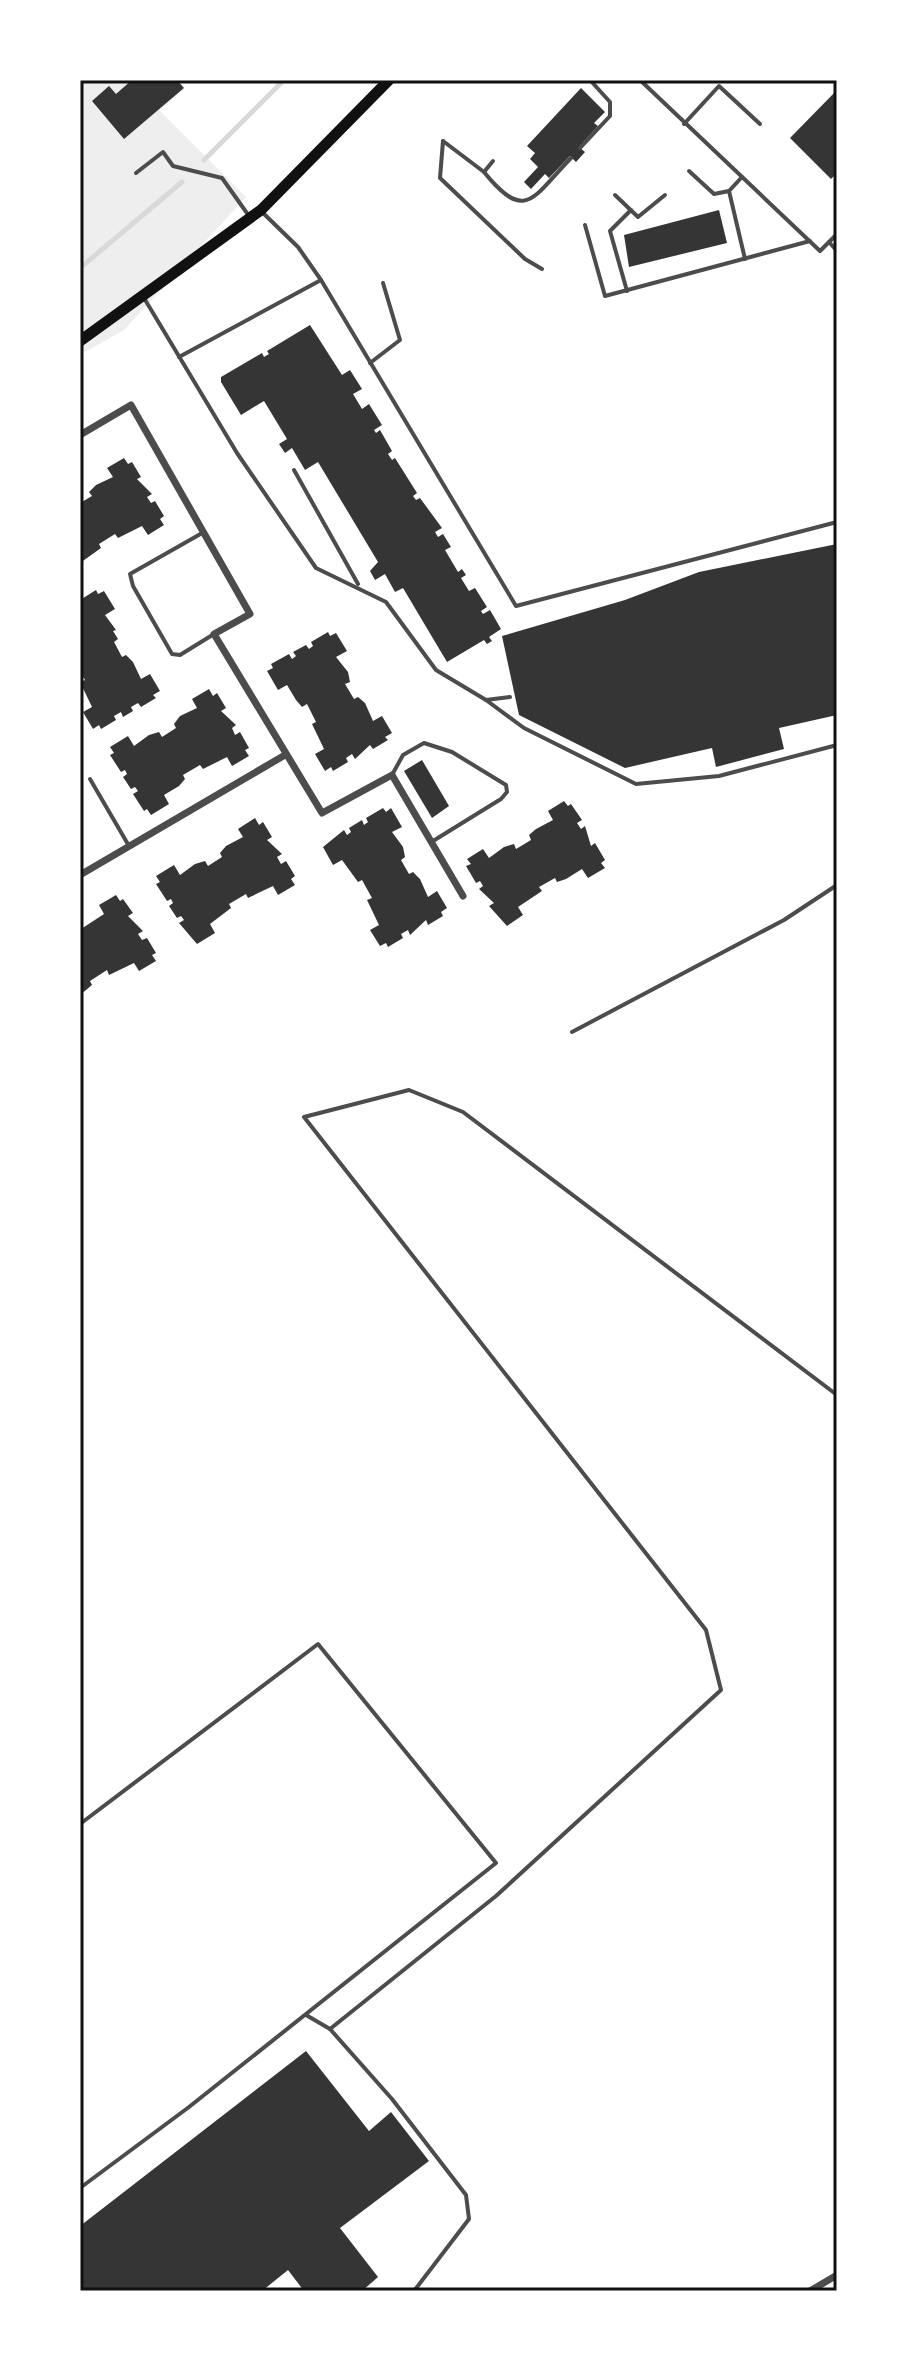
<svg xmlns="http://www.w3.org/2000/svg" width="917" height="2371" viewBox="0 0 917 2371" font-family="'Golos Text',sans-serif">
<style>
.green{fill:#eee}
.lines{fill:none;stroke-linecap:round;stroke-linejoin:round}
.stream{stroke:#d9d9d9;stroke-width:5}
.building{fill:#353535}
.service{stroke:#4c4c4c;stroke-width:4}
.minor{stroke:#4c4c4c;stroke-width:7}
.secondary{stroke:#111;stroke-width:11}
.neatline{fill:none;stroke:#111;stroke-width:3}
</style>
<rect width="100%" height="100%" fill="#fff"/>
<!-- green -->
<polygon class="green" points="80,80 129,80 246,197 124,330 80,355"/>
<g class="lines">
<!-- stream -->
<g class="stream">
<polyline points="204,160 284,80"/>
<polyline points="80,268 182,182"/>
</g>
</g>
<!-- building -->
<g class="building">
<polygon points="132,80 177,80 184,88 124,139 92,101 109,86 116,94"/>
<polygon points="581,88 605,112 594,123 598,126 579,147 585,152 576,162 570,156 549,178 545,174 531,189 524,182 538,167 530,159 535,153 527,146"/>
<polygon points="837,90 837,173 831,179 790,138"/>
<polygon points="719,210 727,243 629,267 624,235"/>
<polygon points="310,325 342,375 350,370 362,389 353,394 362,409 369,404 382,425 374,430 376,433 380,430 392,451 388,454 392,460 395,458 417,493 413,496 416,500 420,498 442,528 435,532 438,537 443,534 451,547 445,550 458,572 462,569 466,575 461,578 469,591 475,588 487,607 481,611 483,614 490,610 501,629 489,637 492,641 487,644 484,640 447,662 403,588 395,592 385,574 375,580 370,571 378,562 318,462 305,470 292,448 285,453 279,444 287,439 264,401 241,415 221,382 221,377 262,353 264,357 269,354 267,351"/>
<polygon points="124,458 128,464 132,462 141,477 137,479 152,494 147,497 151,503 155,501 164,516 160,519 164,525 148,535 142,526 118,538 115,534 99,544 101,548 80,563 80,503 92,496 89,492 96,485 113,477 107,468"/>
<polygon points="837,544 837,715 779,728 784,749 716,767 712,748 625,768 519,715 502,636 625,600 699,572"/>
<polygon points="96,590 98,594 104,591 115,609 105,615 116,630 113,631 118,639 114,642 122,657 126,655 133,662 141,679 150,674 160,691 153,695 156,698 141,707 138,703 131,707 133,711 123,717 121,712 114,716 116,720 101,729 99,725 93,729 83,712 92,707 80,682 85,680 80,672 80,600"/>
<polygon points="328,632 330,636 336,633 347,651 336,657 348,672 350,682 345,684 354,699 358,697 365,703 373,721 382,716 392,733 385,737 388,740 373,749 370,745 355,759 352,754 346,758 348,762 333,771 331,767 325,771 315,754 324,749 312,724 316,722 307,704 302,707 296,700 287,685 278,690 267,671 273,668 271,664 289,654 292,659 296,656 293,652 306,645 309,649 313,646 311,642"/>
<polygon points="209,689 213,696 217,693 226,708 221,711 236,725 232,728 235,735 240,732 249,748 245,750 249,756 232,766 227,757 203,769 200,765 183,775 185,779 179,786 164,795 169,804 151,815 147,809 144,811 133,794 138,791 135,787 131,789 123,777 127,774 125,770 121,772 110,755 114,753 110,747 128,736 134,746 149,735 159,732 162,737 176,728 174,724 180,716 197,708 192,699"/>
<polygon points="422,760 449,806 432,818 404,771"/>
<polygon points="564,801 568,806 571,804 582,820 577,823 581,829 585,826 591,846 595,843 605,860 601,863 605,868 588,878 582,869 566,879 557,882 555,878 539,887 542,891 518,907 523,915 507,926 489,906 494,903 479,889 483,886 480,881 476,883 466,866 471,864 467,859 483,849 489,858 504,847 514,844 516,849 531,840 529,835 536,829 553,820 548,811"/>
<polygon points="383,808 386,812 391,808 402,827 392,832 403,847 405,857 401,860 409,874 413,872 420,879 428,897 437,891 447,908 441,912 443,916 428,925 426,920 410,935 408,930 401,934 403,938 388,947 386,943 380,946 370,930 379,925 367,900 372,898 362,880 358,882 342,860 333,865 323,847 344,830 347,835 351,832 349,828 362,820 364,825 368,822 366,818"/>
<polygon points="255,818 259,825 263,822 272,837 267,840 282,854 277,857 281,864 286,861 295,876 291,879 295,885 278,895 273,886 248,898 246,894 229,904 231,908 210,924 215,933 197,944 179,923 184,920 181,916 177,918 169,906 173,903 171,899 167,901 156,884 160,882 156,876 174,865 180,875 195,864 205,861 208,866 222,857 220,853 226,846 243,837 238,829"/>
<polygon points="116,895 120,901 123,899 133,913 128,916 143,931 138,934 142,940 147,938 156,953 152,955 156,961 139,971 134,963 109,975 107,970 90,981 92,985 80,995 81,929 104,914 99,905"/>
<polygon points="306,2051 369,2131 391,2112 429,2161 340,2228 378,2277 362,2291 304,2291 288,2270 262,2291 80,2291 80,2226"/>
</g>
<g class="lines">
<!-- service -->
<g class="service">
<polyline points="640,80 820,251 837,234"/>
<polyline points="684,124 719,86 760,124"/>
<polyline points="443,141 440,178 525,259 542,269"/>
<polyline points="443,141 484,172 493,161"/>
<polyline points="580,148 610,116 610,102 590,80"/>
<polyline points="689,171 714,194 729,191"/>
<path d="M 484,172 C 526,224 533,197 571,158"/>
<polyline points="136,173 163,152 173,166 222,178 249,216"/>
<polyline points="742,177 729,191 745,259"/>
<polyline points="615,195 638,217 665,195"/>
<polyline points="262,212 298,247 321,280 516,606 837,522"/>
<polyline points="585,225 605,296 810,241"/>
<polyline points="829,242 837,251"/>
<polyline points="627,291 610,231 631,210"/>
<polyline points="144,298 237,453 316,568 386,602 436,670 486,700 510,697"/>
<polyline points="179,357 321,280"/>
<polyline points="370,363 400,340 383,283"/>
<polyline points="294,470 358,584"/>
<polyline points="204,532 130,574 133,586 172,654 180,655 214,634"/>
<polyline points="486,700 524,728 636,784 719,776 837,745"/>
<polyline points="392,775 403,755 424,743 452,752 506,785 507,792 501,799 433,841"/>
<polyline points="90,779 129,846"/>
<polyline points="572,1032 784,920 837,885"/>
<polyline points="80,1824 318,1644 496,1863 189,2107 80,2188"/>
<polyline points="306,2015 330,2029 392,2099 466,2195 469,2219 414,2291"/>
<polyline points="330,2029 496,1896 721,1690 706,1630 304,1117 409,1090 463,1112 837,1395"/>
</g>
<!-- minor -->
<g class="minor">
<polyline points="80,435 131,405 250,614 214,634 322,813 392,775 463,896"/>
<polyline points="80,875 285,755"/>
<polyline points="810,2291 837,2275"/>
</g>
<!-- secondary -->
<polyline class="secondary" points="80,341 261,210 389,80"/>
</g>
<!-- border -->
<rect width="917" height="2371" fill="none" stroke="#ffffff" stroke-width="164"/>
<rect x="82" y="82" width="753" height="2207" class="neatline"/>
</svg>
